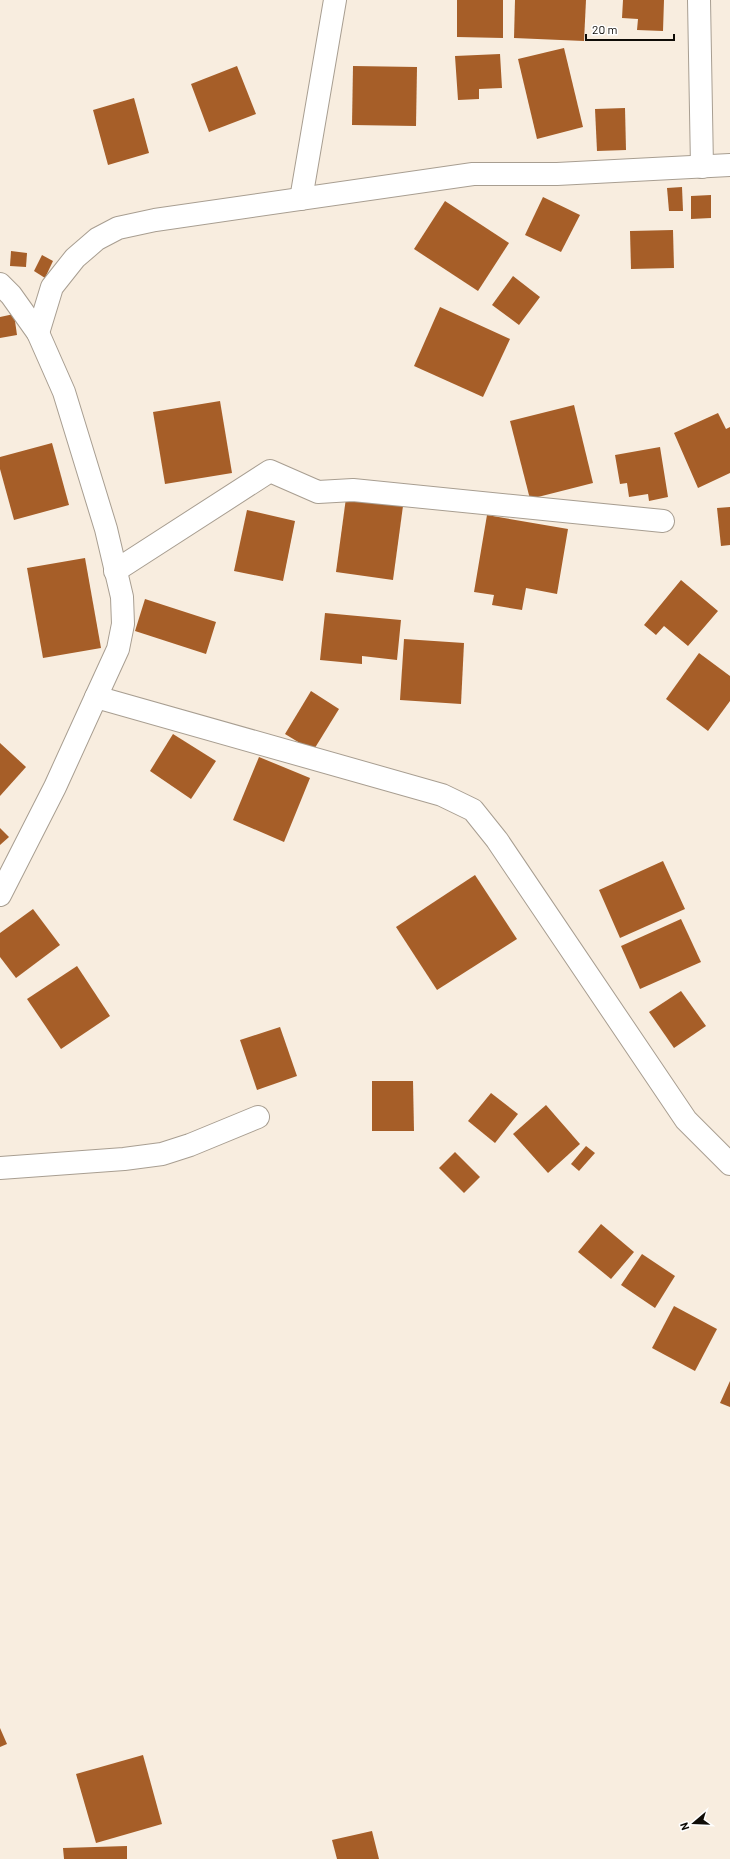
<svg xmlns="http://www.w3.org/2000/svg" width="730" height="1859" viewBox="0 0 730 1859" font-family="Barlow,sans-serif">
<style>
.building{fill:#a65e28}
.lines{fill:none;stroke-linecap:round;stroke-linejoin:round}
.minor-casing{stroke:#a89e91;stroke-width:24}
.minor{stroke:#fff;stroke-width:22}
</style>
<rect width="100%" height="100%" fill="#f8eddf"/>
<!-- building -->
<g class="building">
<polygon points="457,0 503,0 503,38 457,37"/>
<polygon points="515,0 586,0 584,41 514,38"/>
<polygon points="623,0 664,0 663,31 637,30 638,19 622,18"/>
<polygon points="564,48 583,127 537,139 518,59"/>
<polygon points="500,54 502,88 479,89 479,99 458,100 455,56"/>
<polygon points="237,66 256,114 209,132 191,84"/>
<polygon points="353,66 417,67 416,126 352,125"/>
<polygon points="134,98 149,153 108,165 93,110"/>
<polygon points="625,108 626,150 597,151 595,109"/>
<polygon points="682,187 683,211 669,211 667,188"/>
<polygon points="711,195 711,218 691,219 691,196"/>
<polygon points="543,197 580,215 561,252 525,235"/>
<polygon points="445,201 509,243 478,291 414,249"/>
<polygon points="673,230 674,268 631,269 630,231"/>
<polygon points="11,251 27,253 26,267 10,266"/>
<polygon points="42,255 53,261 45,278 34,271"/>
<polygon points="513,276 540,297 519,325 492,305"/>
<polygon points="440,307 510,339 483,397 414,366"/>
<polygon points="14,314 17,335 0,338 0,317"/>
<polygon points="220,401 232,473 165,484 153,412"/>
<polygon points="574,405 593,483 530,499 510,421"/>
<polygon points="718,413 726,429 730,427 730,473 698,488 674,433"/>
<polygon points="52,443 69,505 14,520 0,469 0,457"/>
<polygon points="660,447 668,497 649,501 648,494 629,497 627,483 620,484 615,455"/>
<polygon points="346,498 403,506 393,580 336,572"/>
<polygon points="730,507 730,545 721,546 717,508"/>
<polygon points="247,510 295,521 283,581 234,571"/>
<polygon points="487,515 568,529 557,594 526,588 522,610 492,605 494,595 474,592"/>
<polygon points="85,558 101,648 43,658 27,568"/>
<polygon points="681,580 718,611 688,646 664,626 656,635 644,625"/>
<polygon points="145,599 216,622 206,654 135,631"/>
<polygon points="325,613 401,620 397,660 362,656 362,664 320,660"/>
<polygon points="404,639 464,643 461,704 400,700"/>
<polygon points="699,653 730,676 730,701 708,731 666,699"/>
<polygon points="311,691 339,709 313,751 285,734"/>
<polygon points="173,734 216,761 191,799 150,771"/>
<polygon points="0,743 26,767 0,796"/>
<polygon points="259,757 310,778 284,842 233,820"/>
<polygon points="0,828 9,837 0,845"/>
<polygon points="663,861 685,909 620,938 599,890"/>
<polygon points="475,875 517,939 437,990 396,927"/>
<polygon points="33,909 60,945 16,978 0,957 0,933"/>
<polygon points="681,919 701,962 640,989 621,946"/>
<polygon points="77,966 110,1016 61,1049 27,999"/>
<polygon points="681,991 706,1026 674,1048 649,1012"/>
<polygon points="280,1027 297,1076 257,1090 240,1040"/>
<polygon points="372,1081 413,1081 414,1131 372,1131"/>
<polygon points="491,1093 518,1114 495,1143 468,1121"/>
<polygon points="546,1105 580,1144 548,1173 513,1134"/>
<polygon points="586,1146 595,1153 579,1171 571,1164"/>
<polygon points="455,1152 480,1177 464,1193 439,1168"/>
<polygon points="601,1224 634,1252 611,1279 578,1252"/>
<polygon points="642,1254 675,1276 655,1308 621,1285"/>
<polygon points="674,1306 717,1329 695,1371 652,1348"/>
<polygon points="730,1381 730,1407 720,1403"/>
<polygon points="0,1728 7,1744 0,1747"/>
<polygon points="143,1755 162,1824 96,1843 76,1774"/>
<polygon points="372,1831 379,1859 337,1859 332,1840"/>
<polygon points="127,1846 127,1859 64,1859 63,1848"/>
</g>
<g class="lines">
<!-- minor casing -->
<g class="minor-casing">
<g id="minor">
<polyline points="699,0 702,167"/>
<polyline points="301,199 335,0"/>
<polyline points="0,284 11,295 38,333 64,392 106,529 122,597 123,624 118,649 96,697 55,787 0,895"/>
<polyline points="38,333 52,287 75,258 97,239 118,228 155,220 473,174 557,174 730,165"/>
<polyline points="115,571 270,471 318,492 353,490 663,521"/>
<polyline points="96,697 442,795 473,810 497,840 686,1120 730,1164"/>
<polyline points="0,1168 124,1159 162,1154 190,1145 258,1117"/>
</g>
</g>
<!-- minor -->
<use href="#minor" class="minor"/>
</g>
<!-- north arrow -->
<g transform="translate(694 1823) rotate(251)" stroke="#ffffff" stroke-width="3" paint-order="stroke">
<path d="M0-3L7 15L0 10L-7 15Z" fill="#0f0c07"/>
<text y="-6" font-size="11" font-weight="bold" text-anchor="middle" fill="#0f0c07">N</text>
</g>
<!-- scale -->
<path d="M586 34v6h88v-6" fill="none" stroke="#0f0c07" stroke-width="2"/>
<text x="592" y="34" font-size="12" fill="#0f0c07" stroke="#ffffff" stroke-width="3" paint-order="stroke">20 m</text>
</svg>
